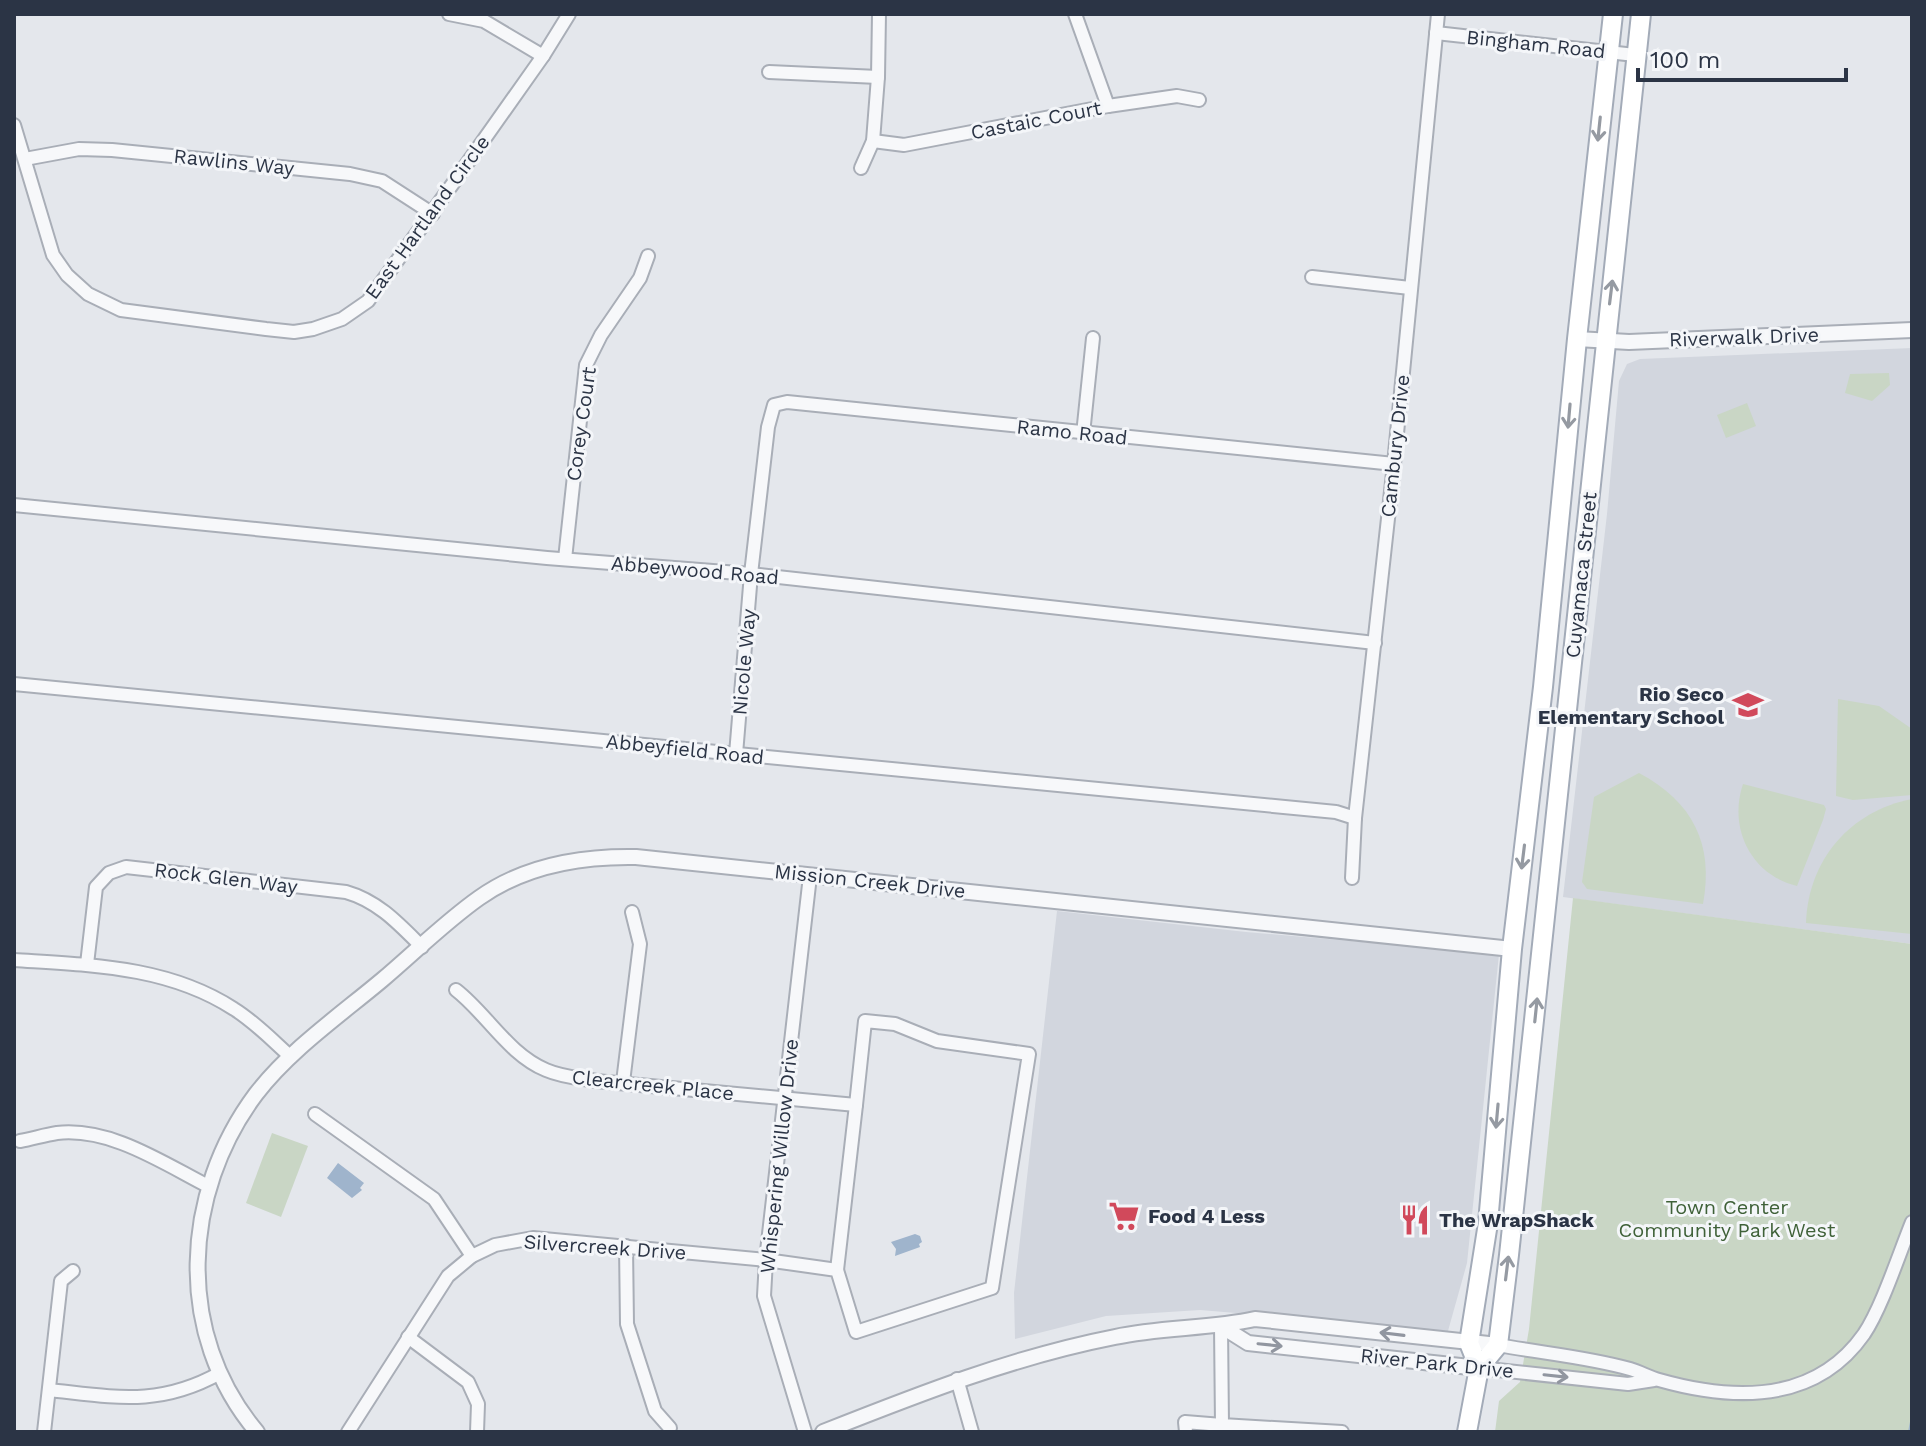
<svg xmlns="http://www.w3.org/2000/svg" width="1926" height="1446" viewBox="0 0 1926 1446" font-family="'Work Sans',sans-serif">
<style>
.built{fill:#d2d6de}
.green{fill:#c9d6c5}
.water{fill:#9fb4cc}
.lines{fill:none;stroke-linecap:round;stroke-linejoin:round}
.stream{stroke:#9fb4cc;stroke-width:4}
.minor-casing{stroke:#a9aeb7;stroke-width:16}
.tertiary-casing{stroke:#a9aeb7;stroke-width:18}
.primary-casing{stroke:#a3abb8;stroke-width:22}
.minor{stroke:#f7f8fa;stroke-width:12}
.tertiary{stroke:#f7f8fa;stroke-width:14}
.primary{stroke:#fff;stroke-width:18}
.oneway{stroke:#959aa2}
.oneway2{stroke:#9196a0}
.labels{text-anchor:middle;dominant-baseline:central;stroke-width:6;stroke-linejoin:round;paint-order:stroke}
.street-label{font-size:20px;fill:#2b3445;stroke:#f4f6f9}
.poi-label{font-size:20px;font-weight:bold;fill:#2b3445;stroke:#f4f6f9;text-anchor:start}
.park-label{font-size:20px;fill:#3f6138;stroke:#f4f6f9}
</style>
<rect width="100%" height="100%" fill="#e4e7ec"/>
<!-- built -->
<g class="built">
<polygon points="1912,348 1912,944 1563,897 1607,514 1619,381 1627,364 1640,359"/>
<polygon points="1057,911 1246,932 1499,954 1467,1263 1448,1331 1200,1310 1106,1316 1015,1339 1014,1293"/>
</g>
<!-- green -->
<g class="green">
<polygon points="1889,373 1890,385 1872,401 1845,393 1850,374"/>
<polygon points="1747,403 1756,426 1726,438 1717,415"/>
<polygon points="1838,699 1879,706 1912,729 1912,795 1853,800 1836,796"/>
<path d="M 1639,773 C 1693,802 1714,844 1703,904 L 1587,889 L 1582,882 L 1594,797 Z"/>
<path d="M 1743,784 L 1824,805 L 1826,809 L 1823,820 L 1797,886 C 1751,875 1728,828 1743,784 Z"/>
<path d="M 1912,799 L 1912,934 L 1806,923 C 1808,860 1850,811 1912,799 Z"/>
<polygon points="1573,898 1912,944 1912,1432 1495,1432 1499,1401 1520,1382 1529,1329"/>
<polygon points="272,1133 308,1146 281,1217 246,1203"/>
</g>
<!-- water -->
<g class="water">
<polygon points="338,1163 364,1183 360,1188 362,1190 352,1198 327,1178"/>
<polygon points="915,1234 920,1236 922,1242 919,1244 920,1247 895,1256 896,1249 891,1242"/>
</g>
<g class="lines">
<!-- stream -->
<polyline class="stream" points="1910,1432 1912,1422"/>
<!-- minor casing -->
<g class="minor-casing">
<g id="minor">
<polyline points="449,14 484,21 543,56"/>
<polyline points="1075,14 1108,106"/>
<polyline points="1436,33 1635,55"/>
<polyline points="769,72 878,77"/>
<polyline points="14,125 53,255 67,275 88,294 121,310 266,329 294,332 313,329 342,319 368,301 454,182 543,56 569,14"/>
<polyline points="873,141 904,145 1108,106 1177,96 1199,100"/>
<polyline points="25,159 79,149 112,150 350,174 382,181 433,214"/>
<polyline points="861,168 873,141 878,77 879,14"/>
<polyline points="1312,277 1410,288"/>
<polyline points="1083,434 1093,338"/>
<polyline points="14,505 547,558 751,574 1375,643"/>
<polyline points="565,559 586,365 601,335 640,278 648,256"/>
<polyline points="14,684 1336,812 1355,818"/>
<polyline points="736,754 751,574 768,427 774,405 787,402 1394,464"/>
<polyline points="1352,878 1355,818 1394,464 1438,14"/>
<path d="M 14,960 C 90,965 168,966 234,1009 C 255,1022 272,1040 291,1057"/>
<path d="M 87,964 L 96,887 L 109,873 L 126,867 L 346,892 C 378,901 399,924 422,947"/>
<polyline points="623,1082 640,944 632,912"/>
<polyline points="315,1114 434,1199 472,1256"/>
<path d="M 20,1141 C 32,1139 44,1135 57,1133 C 110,1127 163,1163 208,1186"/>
<polyline points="626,1246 627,1324 655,1411 670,1428"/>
<polyline points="837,1270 856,1105"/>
<polyline points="1221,1326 1222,1425 1342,1432"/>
<polyline points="408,1337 468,1382 478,1404 477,1432"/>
<path d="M 1498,1345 C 1541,1353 1588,1357 1630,1369 C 1640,1372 1649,1377 1659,1380 C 1733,1401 1815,1404 1864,1334 C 1882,1307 1899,1254 1912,1222"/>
<polyline points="1479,1368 1628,1384 1654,1380"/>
<polyline points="957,1379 972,1432"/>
<path d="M 49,1390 C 115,1397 159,1407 220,1373"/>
<polyline points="44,1432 61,1281 73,1271"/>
<path d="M 348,1432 L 448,1276 L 472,1256 L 495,1245 L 533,1238 L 766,1260 L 837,1270 L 856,1332 L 992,1288 L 1029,1054 L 937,1041 L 895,1024 L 865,1021 L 856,1105 L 596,1081 C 579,1078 562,1077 546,1070 C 508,1054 487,1014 456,990"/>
<polyline points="805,1432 764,1296 766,1260 810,876"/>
<polyline points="1186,1432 1185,1422 1222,1425"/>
</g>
</g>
<!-- tertiary casing -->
<g class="tertiary-casing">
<g id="tertiary">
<polyline points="1577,339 1629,342 1912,330"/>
<polyline points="1221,1326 1248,1343 1479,1368"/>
<path d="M 257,1432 C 174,1334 182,1193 256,1094 C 290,1050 339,1016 382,980 C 414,953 445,922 479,898 C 524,866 582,856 636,857 L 1512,949"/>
<path d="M 823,1432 C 919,1394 1013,1357 1115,1337 C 1161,1327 1209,1329 1255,1319 L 1498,1345"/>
</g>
</g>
<!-- primary casing -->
<g class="primary-casing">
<g id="primary">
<polyline points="1479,1368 1469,1343 1488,1223 1512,949 1543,687 1577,339 1613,14"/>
<polyline points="1467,1432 1479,1368 1498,1345 1509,1255 1641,14"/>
</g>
</g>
<!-- minor -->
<use href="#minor" class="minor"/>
<!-- tertiary -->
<use href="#tertiary" class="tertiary"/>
<!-- primary -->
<use href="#primary" class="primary"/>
</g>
<!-- one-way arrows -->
<defs><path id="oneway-shaft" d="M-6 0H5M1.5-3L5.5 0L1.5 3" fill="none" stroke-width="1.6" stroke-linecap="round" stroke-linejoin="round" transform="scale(2)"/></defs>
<g class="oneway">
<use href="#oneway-shaft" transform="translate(1599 129) rotate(96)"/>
<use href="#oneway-shaft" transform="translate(1611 292) rotate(-83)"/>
<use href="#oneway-shaft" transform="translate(1569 416) rotate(95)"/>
<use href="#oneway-shaft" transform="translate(1523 857) rotate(97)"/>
<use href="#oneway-shaft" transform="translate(1536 1010) rotate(-84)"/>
<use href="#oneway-shaft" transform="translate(1497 1116) rotate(95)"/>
<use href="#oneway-shaft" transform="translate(1507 1268) rotate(-83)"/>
</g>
<g class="oneway2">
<use href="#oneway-shaft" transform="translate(1392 1334) rotate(-173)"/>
<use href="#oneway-shaft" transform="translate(1270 1345) rotate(6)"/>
<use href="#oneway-shaft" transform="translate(1556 1376) rotate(6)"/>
</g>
<!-- icons -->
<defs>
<g id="school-bare" transform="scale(2.4)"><path d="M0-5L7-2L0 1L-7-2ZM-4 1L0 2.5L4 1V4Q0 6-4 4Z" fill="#d1495b" stroke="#f4f6f9" stroke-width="2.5" paint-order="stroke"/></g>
<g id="supermarket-bare" transform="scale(2.4)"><path d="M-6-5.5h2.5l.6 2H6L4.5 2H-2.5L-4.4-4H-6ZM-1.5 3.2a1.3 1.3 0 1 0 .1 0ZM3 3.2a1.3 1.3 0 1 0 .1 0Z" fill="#d1495b" stroke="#f4f6f9" stroke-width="2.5" paint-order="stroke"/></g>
<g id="restaurant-bare" transform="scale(2.4)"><path d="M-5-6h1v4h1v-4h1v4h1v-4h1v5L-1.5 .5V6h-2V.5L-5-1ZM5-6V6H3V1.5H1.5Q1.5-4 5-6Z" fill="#d1495b" stroke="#f4f6f9" stroke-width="2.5" paint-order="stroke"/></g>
</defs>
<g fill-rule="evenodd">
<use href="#school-bare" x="1748" y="705"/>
<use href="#supermarket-bare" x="1124" y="1216"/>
<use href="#restaurant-bare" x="1415" y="1220"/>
</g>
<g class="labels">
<!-- street labels -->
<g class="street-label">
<text transform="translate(1536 44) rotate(6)">Bingham Road</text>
<text transform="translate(1036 120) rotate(-11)">Castaic Court</text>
<text transform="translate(234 162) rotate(6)">Rawlins Way</text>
<text transform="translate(427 217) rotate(-54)">East Hartland Circle</text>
<text transform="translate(1744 337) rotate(-2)">Riverwalk Drive</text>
<text transform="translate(581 424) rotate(-82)">Corey Court</text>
<text transform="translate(1072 432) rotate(6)">Ramo Road</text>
<text transform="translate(1395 446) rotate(-84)">Cambury Drive</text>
<text transform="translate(695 570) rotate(5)">Abbeywood Road</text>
<text transform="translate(1581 575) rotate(-84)">Cuyamaca Street</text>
<text transform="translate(744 662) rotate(-85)">Nicole Way</text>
<text transform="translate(685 749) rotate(6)">Abbeyfield Road</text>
<text transform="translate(226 878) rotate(7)">Rock Glen Way</text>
<text transform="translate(870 881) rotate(6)">Mission Creek Drive</text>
<text transform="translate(653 1085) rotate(6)">Clearcreek Place</text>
<text transform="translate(779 1156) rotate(-84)">Whispering Willow Drive</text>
<text transform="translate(605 1247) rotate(4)">Silvercreek Drive</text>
<text transform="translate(1437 1363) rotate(6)">River Park Drive</text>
</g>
<!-- poi labels -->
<g class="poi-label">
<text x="1724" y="694" text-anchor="end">Rio Seco<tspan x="1724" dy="23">Elementary School</tspan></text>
<text x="1148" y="1216">Food 4 Less</text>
<text x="1439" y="1220">The WrapShack</text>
</g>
<!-- park labels -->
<g class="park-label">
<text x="1727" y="1207">Town Center<tspan x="1727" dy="23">Community Park West</tspan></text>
</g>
</g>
<!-- border -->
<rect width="1926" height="1446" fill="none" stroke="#2b3445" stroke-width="32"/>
<!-- scale -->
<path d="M1638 68v12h208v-12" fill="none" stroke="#2b3445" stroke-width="4"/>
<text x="1650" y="68" font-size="24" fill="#2b3445" stroke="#f4f6f9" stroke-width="6" paint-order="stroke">100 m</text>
</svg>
